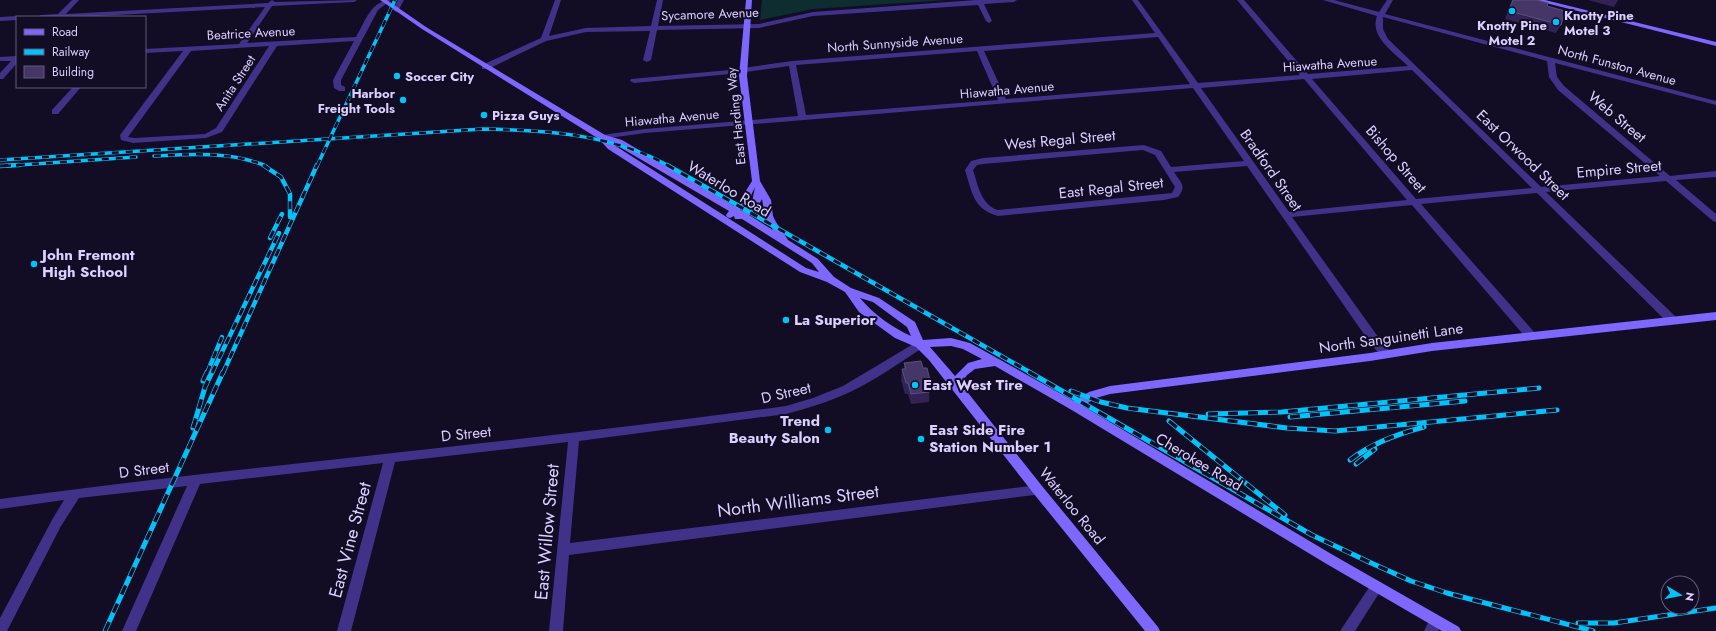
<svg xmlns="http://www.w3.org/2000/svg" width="1716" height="631" viewBox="0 0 1716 631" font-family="Jost,sans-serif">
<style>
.green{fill:#0e2d30}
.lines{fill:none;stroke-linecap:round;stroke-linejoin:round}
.street{fill:#403289;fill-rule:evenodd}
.secondary{fill:#7e67ff;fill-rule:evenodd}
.rail-far2-casing{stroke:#00c3fb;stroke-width:3.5}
.rail-far1-casing{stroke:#00c3fb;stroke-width:4.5}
.rail-casing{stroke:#00c3fb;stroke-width:5}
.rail-far2{stroke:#130c25;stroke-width:2.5;stroke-dasharray:7;stroke-linecap:butt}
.rail-far1{stroke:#130c25;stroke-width:3;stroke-dasharray:8;stroke-linecap:butt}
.rail{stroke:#130c25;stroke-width:3.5;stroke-dasharray:10;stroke-linecap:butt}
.wall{fill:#332355}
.building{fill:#453667;stroke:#5c4e7f}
.poi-dot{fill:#00c3fb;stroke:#130c25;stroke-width:1.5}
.labels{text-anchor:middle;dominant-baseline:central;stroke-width:4;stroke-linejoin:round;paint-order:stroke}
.far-street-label{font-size:13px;fill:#dbd0ff;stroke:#130c25}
.far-poi-label{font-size:13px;font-weight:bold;fill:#dbd0ff;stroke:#130c25;text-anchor:start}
.street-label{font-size:15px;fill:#dbd0ff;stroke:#130c25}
.poi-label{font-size:15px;font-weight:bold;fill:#dbd0ff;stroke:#130c25;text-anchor:start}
.near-street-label{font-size:18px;fill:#dbd0ff;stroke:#130c25}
</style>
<rect width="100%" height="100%" fill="#130c25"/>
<!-- green -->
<polygon class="green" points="762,0 947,0 813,9 760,20"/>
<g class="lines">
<!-- street -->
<g class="street">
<path d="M 72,0 L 79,0 L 66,14 L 268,3 L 272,0 L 275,2 L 357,0 L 354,2 L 272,6 L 247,43 L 356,37 C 365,22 371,0 391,0 L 378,10 L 341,80 L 341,85 L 345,87 L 345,91 L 339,91 L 334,88 L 333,80 L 354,41 L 277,46 L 222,132 L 206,138 L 133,143 L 121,140 L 120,135 L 183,51 L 145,53 L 145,49 L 239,44 L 265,7 L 79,17 L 38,17 L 41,15 L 58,14 ZM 269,46 L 216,128 L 205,134 L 134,138 L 128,137 L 191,51 Z"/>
<polygon points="398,0 404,0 398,11 396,12 393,10"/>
<polygon points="555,0 561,0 549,36 586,28 651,26 657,0 663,0 658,26 759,24 813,12 976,0 1017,0 1014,2 984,4 992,21 989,23 986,21 978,5 813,16 759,28 657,30 651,60 647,62 643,60 650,31 586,32 546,41 488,69 482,69 482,65 541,38"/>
<path d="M 1132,0 L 1138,0 L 1198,83 L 1300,75 L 1237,0 L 1244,0 L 1308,74 L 1408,66 C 1395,53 1369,37 1377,16 L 1323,0 L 1334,0 L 1379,12 L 1387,0 L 1393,0 L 1385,14 L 1716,101 L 1716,105 L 1555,63 L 1557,77 L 1564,86 L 1670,176 L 1716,171 L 1716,177 L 1676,180 L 1716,214 L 1716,222 L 1713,221 L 1666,181 L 1546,192 L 1677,318 L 1678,321 L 1677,324 L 1669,324 L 1537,193 L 1421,204 L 1535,333 L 1536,336 L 1535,339 L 1527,339 L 1412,205 L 1292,217 L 1376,334 L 1390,351 L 1391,354 L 1390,357 C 1380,360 1374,346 1368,340 L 1247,166 L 1174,172 C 1181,183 1187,186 1178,197 L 1164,200 L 998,216 C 973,209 972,192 965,170 L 971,161 L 983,158 L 1144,145 L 1161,151 L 1171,167 L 1244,161 L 1193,88 L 645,133 L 602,139 L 598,137 L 602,135 L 645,129 L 798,116 L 789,66 L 730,74 L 634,83 L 630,81 L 631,79 L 730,70 L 792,61 L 1155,33 ZM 1383,17 L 1547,61 L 1549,77 L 1558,90 L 1660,176 L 1541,187 L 1388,39 L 1383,29 ZM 1158,37 L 1190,84 L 1006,99 L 984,51 ZM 977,51 L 998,100 L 806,115 L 796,65 ZM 1412,70 L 1532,188 L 1416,199 L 1312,79 ZM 1304,79 L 1407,200 L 1289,212 L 1201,88 ZM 1143,150 L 1155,155 L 1175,187 L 1172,193 L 998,210 C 981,205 978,185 973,170 L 977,165 L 983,164 Z"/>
<polygon points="17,16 20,17 17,17 17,20 0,21 0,17"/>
<polygon points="17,56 17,63 3,79 0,79 0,73 11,61 0,61 0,57"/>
<polygon points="73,87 81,87 58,114 52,114 52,110"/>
<path d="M 920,340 L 924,341 L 925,344 L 924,347 C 900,362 876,380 850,392 C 829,402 808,408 786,414 L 579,441 L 570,543 L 1038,485 L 1042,486 L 1044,490 L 1042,494 L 569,555 L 563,631 L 549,631 L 568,442 L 395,462 L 351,631 L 337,631 L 383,463 L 200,484 L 136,631 L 122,631 L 187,486 L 79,498 L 61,526 L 7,631 L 0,631 L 0,618 L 53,518 L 64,500 L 0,509 L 0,499 C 261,464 525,442 786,406 L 813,398 L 843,386 Z"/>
<polygon points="1377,581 1382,583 1383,587 1355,631 1340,631 1372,583"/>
<polygon points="1436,615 1441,617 1443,621 1438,631 1424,631 1431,617"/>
</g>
<!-- secondary -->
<g class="secondary">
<path d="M 380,0 L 387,0 L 426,27 L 605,135 L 622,140 L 734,206 L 741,199 L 752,181 L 739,76 L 746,0 L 752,0 L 747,76 L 760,181 L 771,200 L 773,216 L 776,222 L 788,240 L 818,259 L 834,277 L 851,288 L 879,298 L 915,322 L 923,340 L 951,338 L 970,343 L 1074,401 L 1089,392 L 1110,386 L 1370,353 L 1432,343 L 1716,312 L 1716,320 L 1432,351 L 1370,361 L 1110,394 L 1096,398 L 1083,406 L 1333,555 L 1459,627 L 1461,631 L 1442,631 L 1325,563 L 1070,409 L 995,366 L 975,369 L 967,375 L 961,384 L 1042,486 L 1158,627 L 1160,631 L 1145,631 L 1034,494 L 929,360 L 916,347 L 895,338 L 859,312 L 845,292 L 827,282 L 800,272 L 608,149 L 599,139 L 422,29 ZM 611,142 L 729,211 L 726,215 L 727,217 L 730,218 L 734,216 L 735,219 L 742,219 L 812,263 L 819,272 L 806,268 L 614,145 ZM 755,187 L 752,202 L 743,211 L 740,210 L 748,202 ZM 762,199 L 765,216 L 773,230 L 749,215 L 757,208 ZM 860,298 L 873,302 L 907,327 L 911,336 C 893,328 872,313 860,298 ZM 951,346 L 963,349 L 982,359 L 968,363 L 955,376 L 930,347 Z"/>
<polygon points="1534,0 1545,0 1716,42 1716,46"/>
</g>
<!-- rail-far2 casing -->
<g class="rail-far2-casing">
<g id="rail-far2">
<path d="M 154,156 C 191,154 230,151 266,166"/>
<path d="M 0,160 L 483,129 C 546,130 612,134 669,166"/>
<polyline points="4,166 136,157"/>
<polyline points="317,166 395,0"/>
</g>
</g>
<!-- rail-far1 casing -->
<g class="rail-far1-casing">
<g id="rail-far1">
<polyline points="263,165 281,177 290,194 290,217"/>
<polyline points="667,165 1031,373"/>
<polyline points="0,166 19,165"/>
<polyline points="270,238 282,214"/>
<polyline points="207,373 222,337"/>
<polyline points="212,373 279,233"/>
<polyline points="223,373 317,165"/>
</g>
</g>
<!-- rail casing -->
<g class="rail-casing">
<g id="rail">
<polyline points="1029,372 1312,535 1369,562 1411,581 1447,593 1593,631"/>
<polyline points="203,381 207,372"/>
<polyline points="1071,391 1101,402 1127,408 1287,428 1335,431 1557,410"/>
<polyline points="1208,414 1282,412 1539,388"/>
<polyline points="1290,417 1465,401"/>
<polyline points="1169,421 1285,515"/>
<polyline points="193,428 205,387 212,372"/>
<path d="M 1350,460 C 1372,443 1397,434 1424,427"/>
<polyline points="1356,464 1375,449"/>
<polyline points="1578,623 1614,623 1716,608"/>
<polyline points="105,631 223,372"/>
</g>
</g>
<!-- rail-far2 -->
<use href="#rail-far2" class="rail-far2"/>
<!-- rail-far1 -->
<use href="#rail-far1" class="rail-far1"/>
<!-- rail -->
<use href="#rail" class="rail"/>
</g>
<!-- wall -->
<g class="wall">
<polygon points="1512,0 1537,0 1547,6 1561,25 1556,33 1505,19"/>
<polygon points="1588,0 1618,0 1614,7"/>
<polygon points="904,363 923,368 930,380 929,402 911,404 908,394 905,394 901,380 902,369 904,369"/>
</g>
<!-- building -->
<g class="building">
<polygon points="1513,0 1537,0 1548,3 1547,6 1565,11 1561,25 1509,11"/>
<polygon points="921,361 923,368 927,368 930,380 926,381 929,392 911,394 908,383 906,383 902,369 906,369 904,363"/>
</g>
<!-- markers -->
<g class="poi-dot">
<circle cx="1512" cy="11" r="4"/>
<circle cx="1556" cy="22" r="4"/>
<circle cx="397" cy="76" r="4"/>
<circle cx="403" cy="100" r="4"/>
<circle cx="484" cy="115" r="4"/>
<circle cx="34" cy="264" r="4"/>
<circle cx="786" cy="320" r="4"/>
<circle cx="915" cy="385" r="4"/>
<circle cx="828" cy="430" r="4"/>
<circle cx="921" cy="439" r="4"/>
</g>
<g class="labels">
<!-- far-street labels -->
<g class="far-street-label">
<text transform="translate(710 14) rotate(-2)">Sycamore Avenue</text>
<text transform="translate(251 33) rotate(-3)">Beatrice Avenue</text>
<text transform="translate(895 43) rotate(-4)">North Sunnyside Avenue</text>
<text transform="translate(1330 64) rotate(-4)">Hiawatha Avenue</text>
<text transform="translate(1617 65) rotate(15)">North Funston Avenue</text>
<text transform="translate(235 83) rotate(-57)">Anita Street</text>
<text transform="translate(1007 90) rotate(-5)">Hiawatha Avenue</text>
<text transform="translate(736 116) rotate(-96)">East Harding Way</text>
<text transform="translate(672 118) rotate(-5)">Hiawatha Avenue</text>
</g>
<!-- far-poi labels -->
<g class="far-poi-label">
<text x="1564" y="15">Knotty Pine<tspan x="1564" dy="15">Motel 3</tspan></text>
<text x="1512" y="25" text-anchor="middle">Knotty Pine<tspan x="1512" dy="15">Motel 2</tspan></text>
<text x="405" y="76">Soccer City</text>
<text x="395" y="93" text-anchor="end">Harbor<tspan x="395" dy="15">Freight Tools</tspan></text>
<text x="492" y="115">Pizza Guys</text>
</g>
<!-- street labels -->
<g class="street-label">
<text transform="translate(1617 117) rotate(40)">Web Street</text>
<text transform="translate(1060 140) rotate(-5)">West Regal Street</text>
<text transform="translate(1523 155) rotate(44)">East Orwood Street</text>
<text transform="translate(1396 159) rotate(49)">Bishop Street</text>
<text transform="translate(1619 169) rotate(-5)">Empire Street</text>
<text transform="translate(1271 170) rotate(55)">Bradford Street</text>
<text transform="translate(1111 188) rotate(-6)">East Regal Street</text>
<text transform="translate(729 189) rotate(31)">Waterloo Road</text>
<text transform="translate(1391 338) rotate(-8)">North Sanguinetti Lane</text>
<text transform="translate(786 393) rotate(-13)">D Street</text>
<text transform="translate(466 434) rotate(-6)">D Street</text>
<text transform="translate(1199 462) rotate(31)">Cherokee Road</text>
<text transform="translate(144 470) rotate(-7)">D Street</text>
<text transform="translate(1072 506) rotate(51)">Waterloo Road</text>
</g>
<!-- poi labels -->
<g class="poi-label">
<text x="42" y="255">John Fremont<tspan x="42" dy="17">High School</tspan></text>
<text x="794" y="320">La Superior</text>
<text x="923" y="385">East West Tire</text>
<text x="820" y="421" text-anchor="end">Trend<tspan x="820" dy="17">Beauty Salon</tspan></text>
<text x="929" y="430">East Side Fire<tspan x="929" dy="17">Station Number 1</tspan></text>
</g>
<!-- near-street labels -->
<g class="near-street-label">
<text transform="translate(798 501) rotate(-7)">North Williams Street</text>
<text transform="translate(547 532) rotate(-85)">East Willow Street</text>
<text transform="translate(350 540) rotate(-75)">East Vine Street</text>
</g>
</g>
<!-- legend -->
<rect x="16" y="16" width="130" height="72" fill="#130c25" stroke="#635a7c"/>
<rect x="24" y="29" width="20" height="6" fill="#7e67ff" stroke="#635a7c"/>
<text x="52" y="36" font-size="12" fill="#dbd0ff">Road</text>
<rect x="24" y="49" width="20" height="6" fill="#00c3fb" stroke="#635a7c"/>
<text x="52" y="56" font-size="12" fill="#dbd0ff">Railway</text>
<rect x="24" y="66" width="20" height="12" fill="#453667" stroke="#635a7c"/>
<text x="52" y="76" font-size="12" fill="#dbd0ff">Building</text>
<!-- north arrow -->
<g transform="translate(1680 595) rotate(100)"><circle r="19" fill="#130c25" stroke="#635a7c"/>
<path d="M0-3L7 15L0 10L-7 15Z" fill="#00c3fb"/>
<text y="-6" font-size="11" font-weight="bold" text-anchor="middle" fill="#dbd0ff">N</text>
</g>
</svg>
